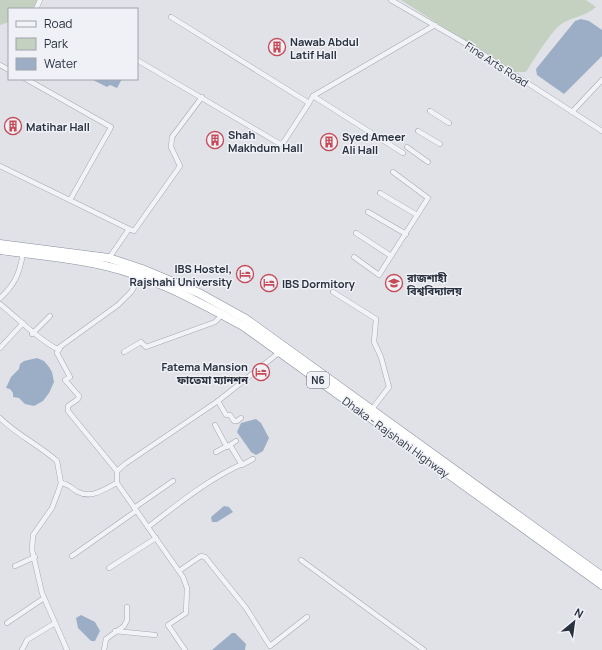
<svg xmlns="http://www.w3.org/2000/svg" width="602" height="650" viewBox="0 0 602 650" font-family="Manrope,'Noto Sans Bengali',sans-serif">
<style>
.green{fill:#c4d1c1}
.water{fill:#9caec6}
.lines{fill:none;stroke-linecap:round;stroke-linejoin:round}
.minor-casing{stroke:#a5a9b2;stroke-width:5.5}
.trunk-casing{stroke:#888f9e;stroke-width:9}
.minor{stroke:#f2f3f6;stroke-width:4.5}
.trunk{stroke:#fff;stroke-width:8}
.labels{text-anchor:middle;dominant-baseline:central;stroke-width:3;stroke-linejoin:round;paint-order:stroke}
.shield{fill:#eff1f6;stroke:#646a75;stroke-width:1}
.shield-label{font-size:10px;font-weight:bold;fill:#29303e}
.poi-label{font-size:11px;font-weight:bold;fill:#29303e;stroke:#eff1f6;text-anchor:start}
.street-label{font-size:11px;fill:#29303e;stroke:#eff1f6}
</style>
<rect width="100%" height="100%" fill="#e0e2e8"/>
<!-- green -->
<g class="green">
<polygon points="0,0 37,0 36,9 9,9 9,22 0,25"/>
<path d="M 401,0 L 586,0 L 596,7 C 584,17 575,16 563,23 C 553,28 533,61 526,72 L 513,72 Z"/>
</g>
<!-- water -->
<g class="water">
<polygon points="581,19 589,21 602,30 602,56 564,94 537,75 536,69 575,21"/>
<polygon points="91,79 122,79 117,88 110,85 107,87"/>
<polygon points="37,358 44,361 49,367 52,372 54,382 49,393 43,401 34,406 25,404 19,398 13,397 13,393 10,389 6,388 11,377 19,369 20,364 24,361"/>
<polygon points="256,419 261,423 269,438 263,451 256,455 251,452 237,432 241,423"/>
<polygon points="224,506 229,507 233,512 217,522 212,522 211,517"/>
<polygon points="81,615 95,622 100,631 95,641 91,641 78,628 76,618"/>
<polygon points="232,633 235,633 246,644 245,650 212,650"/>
</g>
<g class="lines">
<!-- minor casing -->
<g class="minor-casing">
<g id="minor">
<polyline points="391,0 470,46 602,131"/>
<polyline points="36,9 40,0"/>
<polyline points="171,17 309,103 313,96 403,153"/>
<polyline points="137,60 280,144 283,143 309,103"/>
<polyline points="0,65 9,70"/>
<polyline points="26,79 111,127"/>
<polyline points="313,96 435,25"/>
<polyline points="430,111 449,123"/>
<polyline points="572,112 602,80"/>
<polyline points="418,131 440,144"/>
<polyline points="407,147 428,162"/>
<polyline points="0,166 129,229 109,258"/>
<polyline points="380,193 417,215"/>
<polyline points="70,200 110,129"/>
<polyline points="368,212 406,234"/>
<polyline points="129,229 134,231 180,166 171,147 172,137 202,97"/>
<polyline points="356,233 391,256"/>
<polyline points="354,257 379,275 428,198 393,172"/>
<polyline points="333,292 376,319 374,342 381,357 389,387 372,409"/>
<path d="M 0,298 C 15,285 20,272 23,253"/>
<path d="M 0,304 C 20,320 35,337 57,349 L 118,305 L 131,292 L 140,277"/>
<polyline points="32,334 50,316"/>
<polyline points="0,348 23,323"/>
<polyline points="60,348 57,353 70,377 65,380 79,396 78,399 68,406 68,411 117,471"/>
<polyline points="124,352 141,342 146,347 215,322 222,315"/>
<polyline points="218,401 226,415 230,415 234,421 237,421 241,418"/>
<path d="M 0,418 C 17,435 39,445 57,461 L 61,483 L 58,492 L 52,508 L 33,535 L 32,550 L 42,593 L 67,650"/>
<polyline points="215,425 227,447 236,441"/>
<polyline points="230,445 242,465 253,459"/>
<polyline points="216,452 227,446"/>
<path d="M 61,483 C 69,484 71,488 78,492 C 92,499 104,489 117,483 L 117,471 L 125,464 L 218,401 L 281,351"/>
<polyline points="117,483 183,577 187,588 186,613 168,625 185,650"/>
<polyline points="134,508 173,481"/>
<path d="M 148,527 C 178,504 207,480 242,464"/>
<polyline points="72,556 136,511"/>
<polyline points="301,560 424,650"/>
<polyline points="15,566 35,557"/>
<polyline points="109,568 156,538"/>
<polyline points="179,571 201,556 205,557 246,608 270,646 307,617"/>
<polyline points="7,623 44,598"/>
<polyline points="115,631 155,635"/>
<polyline points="22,650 27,640 55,623"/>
<polyline points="104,650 106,639 124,626 127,620 127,607"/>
</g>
</g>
<!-- trunk casing -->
<g class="trunk-casing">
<g id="trunk">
<polyline points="0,244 109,258 142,269 199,293 246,319 602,576"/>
<path d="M 0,250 C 35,255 71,258 106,266 C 154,277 200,303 243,326 L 602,585"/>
</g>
</g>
<!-- minor -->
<use href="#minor" class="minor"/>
<!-- trunk -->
<use href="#trunk" class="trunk"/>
</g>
<!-- icons -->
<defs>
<g id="building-ring" transform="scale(0.9)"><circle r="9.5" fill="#eff1f6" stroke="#c74a57" stroke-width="1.5"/><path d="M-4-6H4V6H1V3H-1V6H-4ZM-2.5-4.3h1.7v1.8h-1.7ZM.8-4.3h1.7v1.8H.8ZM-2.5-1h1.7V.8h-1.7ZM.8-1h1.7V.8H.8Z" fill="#c74a57"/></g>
<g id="hotel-ring" transform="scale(0.9)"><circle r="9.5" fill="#eff1f6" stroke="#c74a57" stroke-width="1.5"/><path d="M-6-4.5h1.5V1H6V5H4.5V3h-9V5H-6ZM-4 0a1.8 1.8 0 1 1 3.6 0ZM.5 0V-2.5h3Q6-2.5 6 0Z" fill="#c74a57"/></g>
<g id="university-ring" transform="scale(0.9)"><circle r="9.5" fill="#eff1f6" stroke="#c74a57" stroke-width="1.5"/><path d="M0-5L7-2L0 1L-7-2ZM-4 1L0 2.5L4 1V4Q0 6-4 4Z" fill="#c74a57"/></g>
</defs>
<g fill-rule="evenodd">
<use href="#building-ring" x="277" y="47"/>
<use href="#building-ring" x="13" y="126"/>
<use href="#building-ring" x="215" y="140"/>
<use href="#building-ring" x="329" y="142"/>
<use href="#hotel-ring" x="245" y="274"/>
<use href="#hotel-ring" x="269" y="283"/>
<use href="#university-ring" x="394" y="283"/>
<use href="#hotel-ring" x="261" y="372"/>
</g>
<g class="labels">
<!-- shield labels -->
<rect class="shield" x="307" y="372" width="22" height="16" rx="3"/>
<g class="shield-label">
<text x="318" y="380">N6</text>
</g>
<!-- poi labels -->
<g class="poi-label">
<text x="290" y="41">Nawab Abdul<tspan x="290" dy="13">Latif Hall</tspan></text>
<text x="26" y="126">Matihar Hall</text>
<text x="228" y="134">Shah<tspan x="228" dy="13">Makhdum Hall</tspan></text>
<text x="342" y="136">Syed Ameer<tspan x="342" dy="13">Ali Hall</tspan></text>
<text x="232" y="268" text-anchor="end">IBS Hostel,<tspan x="232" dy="13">Rajshahi University</tspan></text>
<text x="407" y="277">রাজশাহী<tspan x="407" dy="13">বিশ্ববিদ্যালয়</tspan></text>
<text x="282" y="283">IBS Dormitory</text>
<text x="248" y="366" text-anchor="end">Fatema Mansion<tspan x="248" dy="13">ফাতেমা ম্যানশন</tspan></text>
</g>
<!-- street labels -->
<g class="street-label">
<text transform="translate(497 64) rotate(33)">Fine Arts Road</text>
<text transform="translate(396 437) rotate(36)">Dhaka - Rajshahi Highway</text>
</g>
</g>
<!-- legend -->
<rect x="8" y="8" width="130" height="72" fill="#eff1f6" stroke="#a0a4ac"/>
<rect x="16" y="21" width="20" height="6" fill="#f2f3f6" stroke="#a0a4ac"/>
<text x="44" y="28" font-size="12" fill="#29303e">Road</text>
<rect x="16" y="38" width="20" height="12" fill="#c4d1c1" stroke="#a0a4ac"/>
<text x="44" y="48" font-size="12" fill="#29303e">Park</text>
<rect x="16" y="58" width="20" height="12" fill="#9caec6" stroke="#a0a4ac"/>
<text x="44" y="68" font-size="12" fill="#29303e">Water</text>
<!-- north arrow -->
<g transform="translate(574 622) rotate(29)" stroke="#eff1f6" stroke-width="3" paint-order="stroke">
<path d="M0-3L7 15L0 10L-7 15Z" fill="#29303e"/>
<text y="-6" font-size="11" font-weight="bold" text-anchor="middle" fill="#29303e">N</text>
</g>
</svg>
